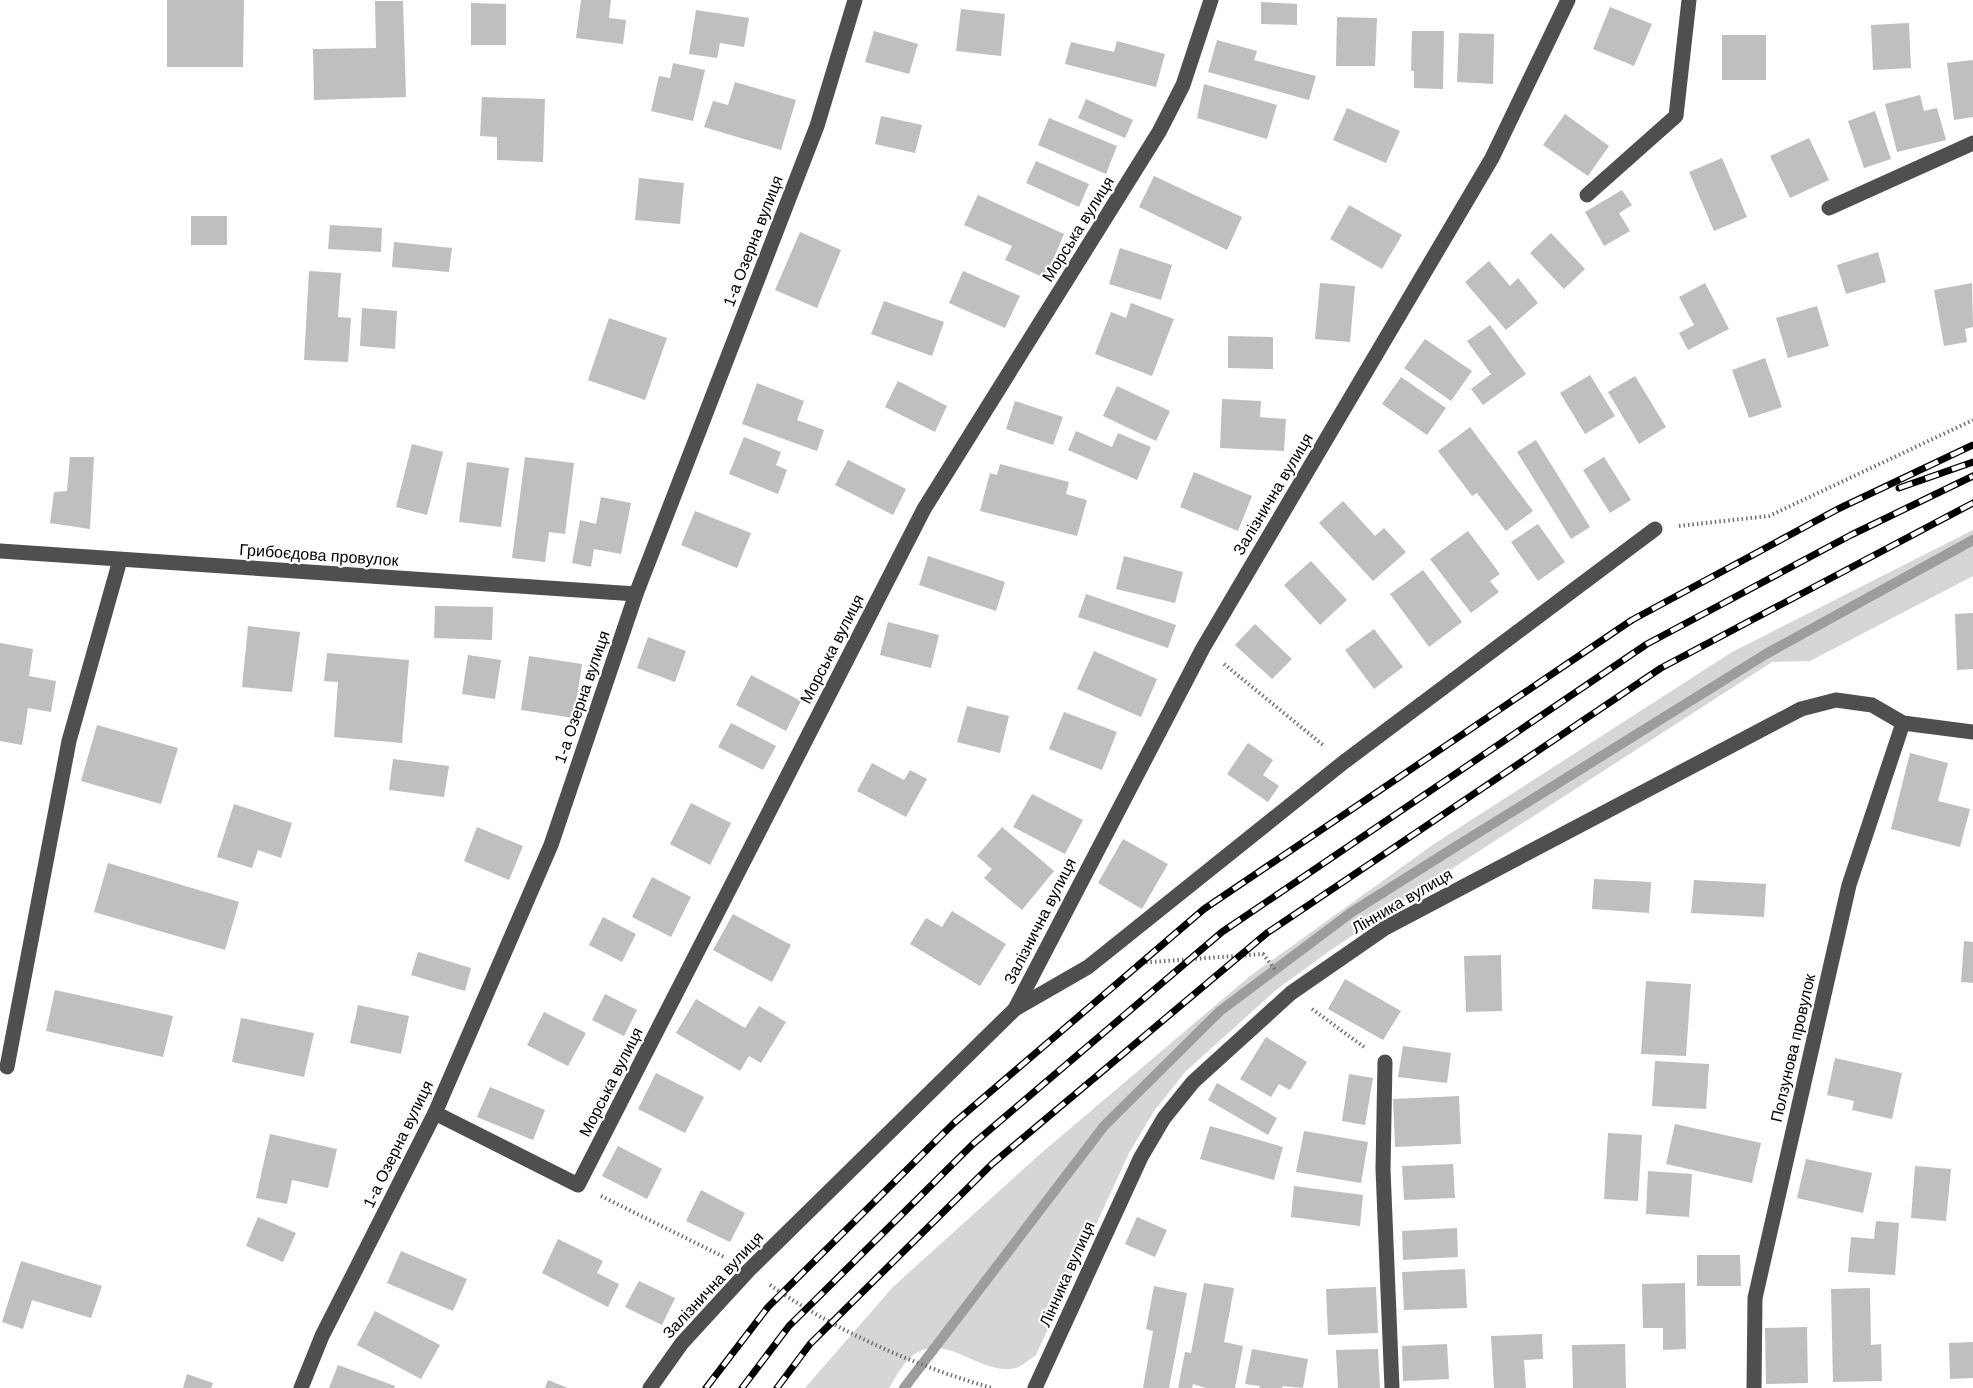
<svg xmlns="http://www.w3.org/2000/svg" width="1973" height="1388" viewBox="0 0 1973 1388" font-family="Arial,sans-serif">
<style>
.green{fill:#d6d6d6}
.lines{fill:none;stroke-linecap:round;stroke-linejoin:round}
.stream{stroke:#9d9d9d;stroke-width:10}
.building{fill:#bfbfbf}
.path{stroke:#717171;stroke-width:4;stroke-dasharray:1.5 3;stroke-linecap:butt}
.minor{stroke:#4f4f4f;stroke-width:15}
.rail-casing{stroke:#000;stroke-width:7}
.rail{stroke:#fff;stroke-width:4.5;stroke-dasharray:14;stroke-linecap:butt}
.labels{text-anchor:middle;dominant-baseline:central;stroke-width:4.5;stroke-linejoin:round;paint-order:stroke}
.street-label{font-size:16px;fill:#000;stroke:#fff}
</style>
<rect width="100%" height="100%" fill="#fff"/>
<!-- green -->
<path class="green" d="M 1973,530 L 1973,576 L 1810,661 L 1772,662 L 1453,868 L 1328,952 L 1276,990 L 1185,1072 L 1154,1111 L 1129,1153 L 1036,1355 C 1030,1359 1022,1366 1016,1368 C 978,1377 941,1324 907,1361 C 900,1368 895,1379 889,1388 L 805,1388 L 893,1287 L 1039,1155 L 1250,976 L 1434,844 L 1732,652 Z"/>
<g class="lines">
<!-- stream -->
<polyline class="stream" points="904,1388 1104,1126 1220,1011 1352,912 1460,844 1766,654 1973,540"/>
</g>
<!-- building -->
<g class="building">
<polygon points="167,0 244,0 243,67 167,67"/>
<polygon points="581,0 611,0 609,18 626,20 623,44 576,38"/>
<polygon points="375,1 403,1 406,97 314,100 313,49 376,48"/>
<polygon points="1261,2 1297,4 1297,25 1261,24"/>
<polygon points="471,3 506,4 506,45 471,45"/>
<polygon points="1610,7 1652,24 1634,66 1593,49"/>
<polygon points="961,9 1005,14 1001,56 956,51"/>
<polygon points="696,10 749,18 744,47 720,43 717,58 689,54"/>
<polygon points="1337,17 1377,18 1375,66 1336,66"/>
<polygon points="1909,23 1911,68 1873,70 1871,25"/>
<polygon points="874,31 918,44 909,74 865,62"/>
<polygon points="1412,31 1444,31 1443,89 1414,88 1414,71 1411,71"/>
<polygon points="1459,33 1494,34 1493,84 1457,82"/>
<rect x="1722" y="35" width="44" height="45"/>
<polygon points="1217,40 1257,51 1254,60 1316,76 1309,100 1208,72"/>
<polygon points="1117,41 1165,54 1156,87 1065,64 1071,42 1114,52"/>
<polygon points="1973,60 1973,117 1954,120 1947,63"/>
<polygon points="673,63 705,70 693,121 651,111 659,76 670,78"/>
<polygon points="735,82 796,100 781,150 704,127 713,101 728,105"/>
<polygon points="1204,84 1277,105 1267,139 1197,118"/>
<polygon points="1920,95 1924,111 1937,108 1946,140 1897,152 1885,104"/>
<polygon points="482,97 545,99 543,162 497,160 497,137 480,136"/>
<polygon points="1086,99 1133,120 1125,138 1078,118"/>
<polygon points="1347,108 1400,131 1386,163 1333,140"/>
<polygon points="1875,111 1891,159 1864,168 1848,121"/>
<polygon points="1565,114 1609,146 1588,176 1543,145"/>
<polygon points="881,116 922,125 915,153 875,144"/>
<polygon points="1049,118 1117,146 1106,174 1038,145"/>
<polygon points="1809,138 1829,180 1790,198 1770,156"/>
<polygon points="1722,158 1747,217 1714,231 1689,172"/>
<polygon points="1036,161 1089,184 1079,207 1026,183"/>
<polygon points="1154,176 1242,217 1227,250 1139,207"/>
<polygon points="639,178 684,183 680,224 635,220"/>
<polygon points="1622,190 1632,205 1619,213 1630,231 1604,246 1585,212"/>
<polygon points="978,195 1064,234 1045,278 1005,260 1012,246 964,225"/>
<polygon points="1349,205 1402,235 1382,269 1330,239"/>
<rect x="191" y="216" width="36" height="29"/>
<polygon points="330,225 382,228 381,252 328,249"/>
<polygon points="800,232 841,250 817,308 775,290"/>
<polygon points="1551,233 1585,269 1564,289 1530,253"/>
<polygon points="394,242 452,248 449,272 392,267"/>
<polygon points="1120,248 1172,265 1161,300 1109,284"/>
<polygon points="1878,252 1886,282 1846,294 1837,265"/>
<polygon points="1489,261 1510,286 1518,278 1538,303 1506,330 1465,282"/>
<polygon points="309,271 341,273 338,317 351,318 348,362 304,360"/>
<polygon points="963,271 1020,296 1005,328 949,303"/>
<polygon points="1320,283 1355,286 1350,342 1315,339"/>
<polygon points="1705,283 1729,329 1688,350 1679,333 1694,325 1679,297"/>
<polygon points="1972,283 1973,327 1965,329 1967,342 1944,346 1934,290"/>
<polygon points="884,301 944,322 932,356 871,334"/>
<polygon points="1131,303 1174,319 1152,376 1095,354 1111,312 1126,318"/>
<polygon points="1817,306 1829,346 1788,358 1776,318"/>
<polygon points="362,308 397,311 395,349 360,346"/>
<polygon points="609,318 667,338 645,400 588,380"/>
<polygon points="1490,325 1526,374 1483,405 1471,389 1491,374 1467,341"/>
<polygon points="1228,336 1273,337 1273,369 1228,368"/>
<polygon points="1425,339 1472,371 1451,401 1404,368"/>
<polygon points="1765,358 1782,407 1749,418 1732,370"/>
<polygon points="1590,375 1615,416 1585,434 1560,393"/>
<polygon points="1635,376 1666,427 1639,444 1608,392"/>
<polygon points="1401,377 1446,408 1427,435 1382,404"/>
<polygon points="898,381 947,406 935,432 885,407"/>
<polygon points="757,383 804,401 797,420 824,430 817,451 742,424"/>
<polygon points="1117,386 1170,411 1156,441 1103,416"/>
<polygon points="1222,399 1261,401 1260,417 1286,419 1284,451 1220,448"/>
<polygon points="1015,401 1063,417 1053,445 1006,429"/>
<polygon points="1470,427 1533,511 1506,531 1477,493 1472,496 1438,451"/>
<polygon points="1076,431 1112,447 1118,433 1151,447 1137,480 1068,450"/>
<polygon points="744,437 781,452 776,465 787,470 778,494 729,474"/>
<polygon points="1536,440 1590,527 1571,539 1517,452"/>
<polygon points="412,444 443,452 427,515 396,507"/>
<polygon points="70,457 94,457 90,529 50,523 54,492 67,491"/>
<polygon points="525,457 574,463 565,534 549,532 545,562 512,558"/>
<polygon points="1604,457 1631,500 1610,513 1583,470"/>
<polygon points="848,460 906,489 893,515 835,485"/>
<polygon points="467,462 509,468 501,527 459,522"/>
<polygon points="1000,464 1069,482 1066,494 1087,500 1077,536 980,511 990,473 997,475"/>
<polygon points="1194,472 1252,496 1238,531 1180,507"/>
<polygon points="601,497 631,503 621,554 594,549 591,567 572,563 580,520 596,524"/>
<polygon points="1343,501 1375,536 1384,528 1406,552 1373,581 1319,523"/>
<polygon points="695,511 751,533 737,568 681,545"/>
<polygon points="1538,524 1565,562 1538,581 1511,542"/>
<polygon points="1468,531 1500,574 1490,581 1499,592 1471,613 1430,559"/>
<polygon points="928,556 1005,582 996,611 919,585"/>
<polygon points="1124,556 1183,572 1175,603 1116,589"/>
<polygon points="1311,561 1347,600 1320,625 1284,585"/>
<polygon points="1423,570 1462,622 1429,647 1390,594"/>
<polygon points="1086,594 1176,625 1168,648 1078,617"/>
<polygon points="435,606 493,607 492,640 434,638"/>
<polygon points="1973,613 1973,669 1957,670 1955,614"/>
<polygon points="888,622 939,635 931,668 880,655"/>
<polygon points="1255,624 1292,659 1272,679 1235,645"/>
<polygon points="248,626 300,632 292,692 242,687"/>
<polygon points="1374,629 1403,667 1374,689 1345,650"/>
<polygon points="648,637 686,651 675,682 637,668"/>
<polygon points="0,643 33,649 29,676 56,681 51,712 28,708 22,745 0,741"/>
<polygon points="1094,651 1157,679 1141,717 1077,689"/>
<polygon points="327,653 409,660 402,743 334,737 338,682 324,681"/>
<polygon points="468,655 501,660 495,699 462,694"/>
<polygon points="529,656 582,664 574,718 521,710"/>
<polygon points="751,675 801,701 786,731 736,705"/>
<polygon points="967,706 1009,716 1000,753 957,742"/>
<polygon points="1064,712 1117,732 1102,770 1049,749"/>
<polygon points="731,723 776,746 763,770 718,747"/>
<polygon points="97,725 178,748 161,804 81,781"/>
<polygon points="1248,743 1273,760 1263,775 1279,786 1268,802 1227,774"/>
<polygon points="1910,753 1948,763 1938,801 1970,809 1960,847 1891,829"/>
<polygon points="393,759 449,766 444,797 389,790"/>
<polygon points="872,763 904,780 910,770 927,779 906,817 857,791"/>
<polygon points="1032,794 1083,820 1065,854 1013,827"/>
<polygon points="691,803 731,823 710,865 670,844"/>
<polygon points="234,804 292,823 281,858 258,850 252,868 217,857"/>
<polygon points="477,827 523,846 509,880 464,861"/>
<polygon points="1002,827 1054,871 1022,910 984,878 992,869 977,856"/>
<polygon points="1123,839 1168,864 1142,909 1098,883"/>
<polygon points="108,863 239,902 225,950 94,912"/>
<polygon points="652,877 691,897 671,937 632,917"/>
<polygon points="1594,879 1651,882 1649,913 1592,909"/>
<polygon points="1694,880 1766,884 1764,917 1691,913"/>
<polygon points="952,911 1006,944 980,986 910,944 926,918 942,927"/>
<polygon points="733,914 791,945 772,982 713,950"/>
<polygon points="603,917 636,934 622,962 589,945"/>
<polygon points="1964,941 1973,942 1973,983 1961,982"/>
<polygon points="418,952 471,968 465,991 411,975"/>
<polygon points="1501,955 1502,1011 1466,1012 1464,956"/>
<polygon points="1345,979 1401,1011 1383,1040 1328,1009"/>
<polygon points="1646,981 1691,984 1686,1056 1641,1054"/>
<polygon points="55,990 173,1016 163,1057 46,1031"/>
<polygon points="605,994 637,1010 624,1036 592,1020"/>
<polygon points="696,999 745,1028 759,1006 786,1022 761,1063 749,1056 740,1071 676,1033"/>
<polygon points="358,1005 409,1016 401,1054 350,1043"/>
<polygon points="544,1012 586,1033 568,1066 527,1045"/>
<polygon points="241,1018 314,1033 304,1077 232,1062"/>
<polygon points="1266,1037 1307,1062 1290,1090 1279,1084 1271,1097 1240,1079"/>
<polygon points="1403,1046 1451,1053 1447,1083 1398,1077"/>
<polygon points="1835,1058 1902,1073 1892,1119 1852,1110 1854,1101 1827,1095"/>
<polygon points="1655,1061 1709,1064 1706,1109 1652,1106"/>
<polygon points="656,1073 704,1097 685,1133 638,1109"/>
<polygon points="1349,1074 1373,1078 1365,1125 1342,1121"/>
<polygon points="1217,1083 1277,1118 1268,1135 1208,1100"/>
<polygon points="490,1087 545,1110 533,1140 477,1117"/>
<polygon points="1459,1096 1461,1144 1395,1147 1393,1099"/>
<polygon points="1675,1124 1761,1143 1752,1183 1666,1164"/>
<polygon points="1210,1126 1283,1147 1274,1180 1200,1159"/>
<polygon points="1304,1131 1368,1142 1361,1183 1296,1172"/>
<polygon points="1608,1133 1642,1135 1638,1201 1604,1199"/>
<polygon points="270,1134 337,1149 328,1188 292,1180 287,1204 256,1198"/>
<polygon points="618,1146 662,1169 647,1199 602,1176"/>
<polygon points="1806,1159 1872,1173 1863,1213 1797,1198"/>
<polygon points="1453,1164 1455,1198 1404,1200 1402,1166"/>
<polygon points="1915,1166 1951,1169 1946,1221 1911,1218"/>
<polygon points="1648,1171 1692,1174 1689,1217 1646,1214"/>
<polygon points="1294,1186 1363,1195 1360,1226 1291,1217"/>
<polygon points="701,1190 745,1213 730,1242 686,1221"/>
<polygon points="258,1217 296,1233 283,1262 246,1246"/>
<polygon points="1137,1217 1167,1230 1155,1257 1125,1244"/>
<polygon points="1876,1221 1899,1223 1895,1275 1848,1272 1851,1237 1874,1239"/>
<polygon points="1457,1228 1458,1257 1403,1260 1402,1231"/>
<polygon points="558,1239 603,1261 597,1273 619,1284 608,1307 542,1273"/>
<polygon points="401,1251 467,1279 453,1311 387,1283"/>
<polygon points="1697,1255 1740,1255 1741,1286 1697,1286"/>
<polygon points="21,1261 102,1286 91,1318 32,1300 23,1329 2,1322"/>
<polygon points="1465,1269 1467,1308 1404,1310 1402,1272"/>
<polygon points="639,1281 675,1298 662,1325 625,1307"/>
<polygon points="1204,1283 1234,1288 1224,1342 1243,1346 1235,1388 1206,1388 1193,1384 1192,1388 1178,1388 1185,1352 1191,1353"/>
<polygon points="1685,1283 1686,1349 1663,1350 1663,1328 1643,1328 1642,1284"/>
<polygon points="1154,1286 1187,1293 1169,1388 1143,1388 1153,1331 1146,1329"/>
<polygon points="1376,1287 1378,1333 1328,1335 1326,1289"/>
<polygon points="1870,1288 1871,1345 1881,1344 1882,1381 1833,1382 1831,1289"/>
<polygon points="375,1311 440,1345 421,1379 357,1345"/>
<polygon points="1807,1327 1808,1383 1766,1384 1765,1328"/>
<polygon points="1542,1334 1543,1359 1524,1360 1526,1388 1494,1388 1491,1336"/>
<polygon points="1973,1342 1973,1378 1950,1379 1949,1343"/>
<polygon points="1447,1344 1449,1379 1403,1381 1402,1346"/>
<polygon points="1625,1344 1626,1388 1573,1388 1572,1345"/>
<polygon points="1252,1349 1308,1359 1303,1388 1283,1386 1282,1388 1259,1388 1260,1386 1245,1384"/>
<polygon points="1378,1349 1380,1388 1338,1388 1336,1350"/>
<polygon points="338,1365 395,1386 394,1388 329,1388"/>
<polygon points="187,1374 213,1383 211,1388 183,1388"/>
<polygon points="548,1380 568,1388 545,1388"/>
</g>
<g class="lines">
<!-- path -->
<g class="path">
<polyline points="1679,526 1769,516 1973,420"/>
<polyline points="1224,664 1323,745"/>
<polyline points="1137,963 1263,954 1276,971"/>
<polyline points="1312,1009 1364,1047"/>
<polyline points="601,1196 726,1258"/>
<path d="M 770,1285 C 836,1331 915,1366 992,1388"/>
</g>
<!-- minor -->
<g class="minor">
<polyline points="1587,195 1676,116 1689,0"/>
<polyline points="1829,208 1973,143"/>
<polyline points="0,551 636,594"/>
<polyline points="1015,1009 1203,648 1492,158 1568,0"/>
<polyline points="1385,1062 1383,1169 1392,1388"/>
<polyline points="7,1067 69,741 120,560"/>
<polyline points="435,1113 578,1185 924,509 1159,132 1183,85 1211,0"/>
<polyline points="301,1388 322,1336 435,1113 551,845 636,594 817,126 855,0"/>
<polyline points="650,1388 682,1343 749,1270 1015,1009 1088,967 1344,762 1655,529"/>
<polyline points="1035,1388 1141,1157 1164,1118 1193,1082 1291,993 1385,928 1801,709 1836,700 1872,705 1903,723 1973,732"/>
<polyline points="1754,1388 1755,1298 1849,885 1903,723"/>
</g>
<!-- rail casing -->
<g class="rail-casing">
<g id="rail">
<polyline points="1899,488 1973,462"/>
<polyline points="706,1388 768,1307 954,1123 1204,909 1632,620 1838,509 1973,445"/>
<polyline points="742,1388 789,1326 973,1144 1222,932 1647,644 1851,535 1973,476"/>
<polyline points="777,1388 810,1344 992,1164 1267,933 1661,668 1973,503"/>
</g>
</g>
<!-- rail -->
<use href="#rail" class="rail"/>
</g>
<g class="labels">
<!-- street labels -->
<g class="street-label">
<text transform="translate(1078 229) rotate(-58)">Морська вулиця</text>
<text transform="translate(753 241) rotate(-69)">1-а Озерна вулиця</text>
<text transform="translate(1273 494) rotate(-59)">Залізнична вулиця</text>
<text transform="translate(319 555) rotate(4)">Грибоєдова провулок</text>
<text transform="translate(832 649) rotate(-63)">Морська вулиця</text>
<text transform="translate(582 697) rotate(-71)">1-а Озерна вулиця</text>
<text transform="translate(1402 901) rotate(-30)">Лінника вулиця</text>
<text transform="translate(1040 921) rotate(-63)">Залізнична вулиця</text>
<text transform="translate(1793 1048) rotate(-77)">Ползунова провулок</text>
<text transform="translate(611 1082) rotate(-63)">Морська вулиця</text>
<text transform="translate(398 1144) rotate(-64)">1-а Озерна вулиця</text>
<text transform="translate(1067 1274) rotate(-66)">Лінника вулиця</text>
<text transform="translate(713 1285) rotate(-47)">Залізнична вулиця</text>
</g>
</g>
</svg>
